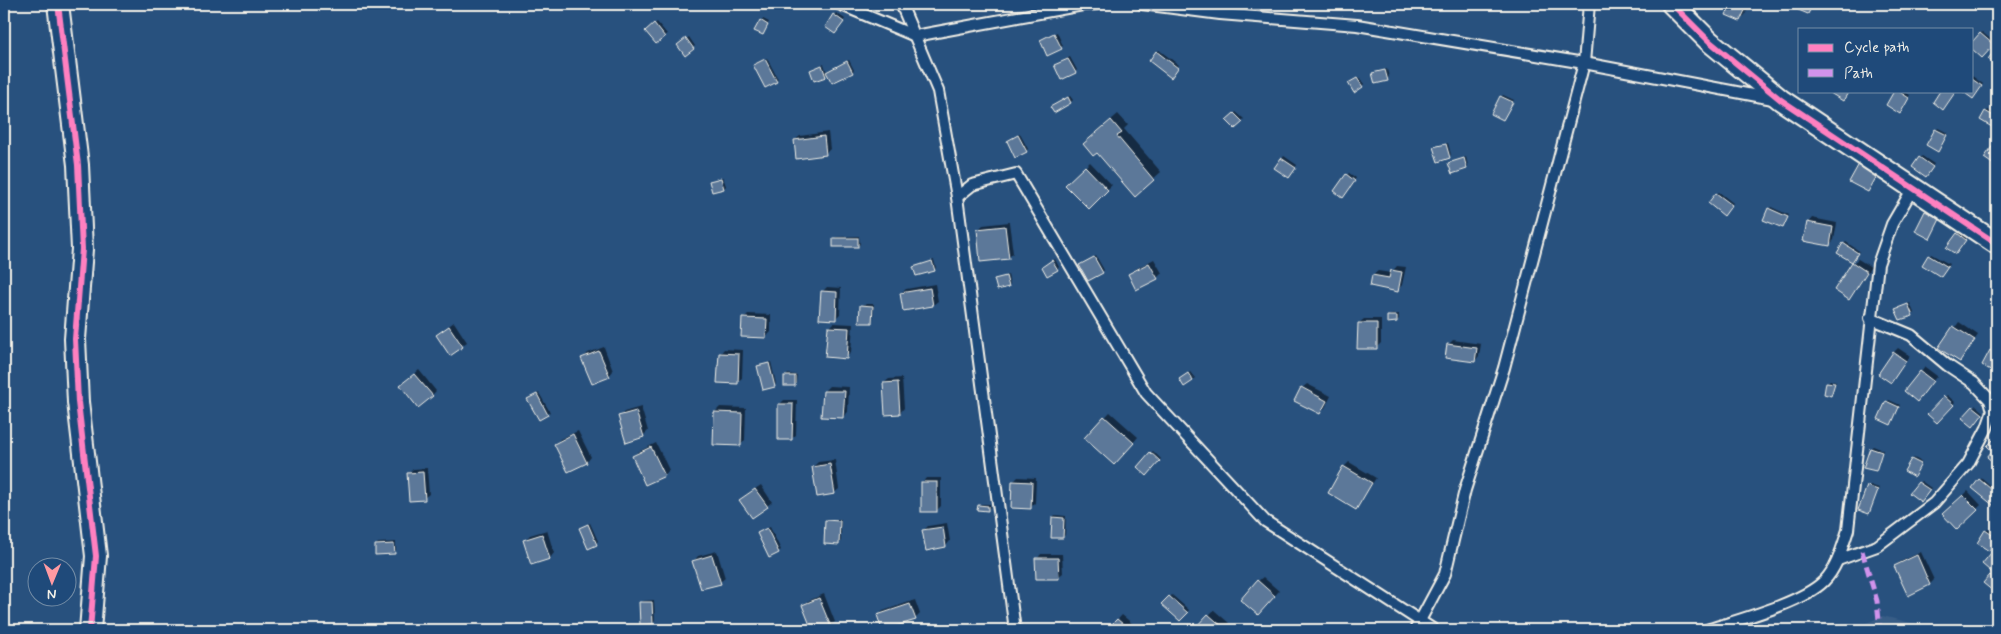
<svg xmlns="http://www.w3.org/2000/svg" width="2001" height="634" viewBox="0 0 2001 634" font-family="Mynerve,sans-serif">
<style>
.built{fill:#375d86}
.shadow{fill:#0007}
.building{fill:#5b7899;stroke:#f4f1e8}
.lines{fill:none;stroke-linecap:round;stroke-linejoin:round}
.lane-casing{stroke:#f4f1e8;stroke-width:14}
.street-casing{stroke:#f4f1e8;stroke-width:24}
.lane{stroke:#1f4a7a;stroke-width:10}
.street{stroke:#1f4a7a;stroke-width:20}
.quiet{stroke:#d193ec;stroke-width:5;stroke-dasharray:10 5;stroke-linecap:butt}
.cycleway-casing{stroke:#1f4a7a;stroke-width:9}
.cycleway{stroke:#ff80c0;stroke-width:6}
</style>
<rect width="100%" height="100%" fill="#28517e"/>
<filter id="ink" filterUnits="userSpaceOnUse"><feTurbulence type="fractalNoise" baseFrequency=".02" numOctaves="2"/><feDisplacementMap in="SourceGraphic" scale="10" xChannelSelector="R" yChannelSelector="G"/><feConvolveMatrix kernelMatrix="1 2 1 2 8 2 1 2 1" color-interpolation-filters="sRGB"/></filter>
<g filter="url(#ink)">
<!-- built -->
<polygon class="built" points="1883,616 1939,630 1850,630"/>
<!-- shadow -->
<g class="shadow">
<polygon points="782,4 790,4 787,7"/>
<polygon points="1733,4 1750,4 1745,15 1740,20 1728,14"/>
<polygon points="836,13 845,19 837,30 834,15"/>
<polygon points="763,19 769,22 764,32 761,21"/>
<polygon points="657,22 667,34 657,42 647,31"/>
<polygon points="1057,32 1063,46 1048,54 1041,40"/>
<polygon points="1982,32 1995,43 1982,56 1972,43"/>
<polygon points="689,37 695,46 685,54 679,45"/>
<polygon points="1159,50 1179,65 1172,74 1150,60"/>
<polygon points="1070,57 1077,70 1075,72 1058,64"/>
<polygon points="767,58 778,79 776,81 756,63"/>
<polygon points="849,60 854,70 852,72 828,72 825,76 811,70 824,64 827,73 830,70"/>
<polygon points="1387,69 1389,77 1387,79 1374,74"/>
<polygon points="1972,76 1983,84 1975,95 1972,91"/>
<polygon points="1359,77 1364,84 1362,86 1352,81"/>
<polygon points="1896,91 1903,91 1910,95 1901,110"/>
<polygon points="1503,95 1514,100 1505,116 1501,97"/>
<polygon points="1070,96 1073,100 1071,102 1051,107"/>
<polygon points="1988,110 1997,115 1997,128 1986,112"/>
<polygon points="1236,112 1244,119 1235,127 1228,120"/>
<polygon points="1118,114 1128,125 1124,129 1161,172 1135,195 1091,137"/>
<polygon points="1938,128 1948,133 1940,148 1936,130"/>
<polygon points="828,132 830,149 826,153 795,140 800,136"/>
<polygon points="1020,134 1028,149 1026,151 1008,141"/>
<polygon points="1448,143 1451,155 1449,157 1435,148"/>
<polygon points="1284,156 1297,165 1291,174 1276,167"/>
<polygon points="1922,156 1934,164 1928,173 1920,158"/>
<polygon points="1466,157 1468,166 1466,168 1450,164"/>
<polygon points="1090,162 1112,185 1089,207 1067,185"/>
<polygon points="1349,173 1356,178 1345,194 1347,175"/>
<polygon points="723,177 726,186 724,188 710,182"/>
<polygon points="1719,192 1733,203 1726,212 1717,194"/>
<polygon points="1771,207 1789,215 1783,227 1769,209"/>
<polygon points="1928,209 1941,216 1932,235 1916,230"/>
<polygon points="1812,218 1837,223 1834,240 1829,245 1808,223"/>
<polygon points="1009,222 1013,253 1008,258 978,230 983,225"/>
<polygon points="1960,232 1967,237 1958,251 1958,234"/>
<polygon points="859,236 860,244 858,246 834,239 836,237"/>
<polygon points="1846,242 1859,251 1854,259 1844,244"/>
<polygon points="1931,254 1949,264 1943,274 1924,265"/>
<polygon points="1096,256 1104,270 1102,272 1083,264"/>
<polygon points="1055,259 1059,267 1057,269 1045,265"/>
<polygon points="1154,259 1162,273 1157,278 1130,275 1134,270"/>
<polygon points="1858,259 1871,267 1849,298 1853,263"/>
<polygon points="934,260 936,268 934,270 915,267"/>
<polygon points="1397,266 1406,267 1402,285 1398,290 1373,275 1378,271 1391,273"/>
<polygon points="1008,275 1010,284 1008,286 995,280"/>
<polygon points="935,284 938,301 933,305 901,293 906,289"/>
<polygon points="827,287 841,288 840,314 835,319 822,292"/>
<polygon points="1910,303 1914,313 1912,315 1897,309"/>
<polygon points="863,304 874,304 873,320 871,322 861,306"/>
<polygon points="748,314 771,315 771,332 766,337 743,319"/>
<polygon points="1399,314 1399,319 1397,321 1388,317 1390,315"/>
<polygon points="1364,319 1381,319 1381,343 1376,348 1359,323"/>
<polygon points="454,322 467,342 450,354 437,335"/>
<polygon points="1959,322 1978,335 1960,361 1940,348"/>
<polygon points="834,323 853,324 851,353 846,357 829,328"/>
<polygon points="1453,340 1481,344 1479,356 1475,361 1448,345"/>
<polygon points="604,347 613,371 609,376 583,358 588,353"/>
<polygon points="1898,348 1910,356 1891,382 1894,352"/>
<polygon points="724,349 743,350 742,378 737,382 720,354"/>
<polygon points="1993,349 1997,351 1997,361 1994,367 1991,351"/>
<polygon points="771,362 776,384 774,386 759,366"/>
<polygon points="1925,367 1937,376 1917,400 1921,372"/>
<polygon points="419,370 436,391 432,395 406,381"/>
<polygon points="1190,372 1195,378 1184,385 1182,378"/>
<polygon points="788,374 797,375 796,383 794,385 786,376"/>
<polygon points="902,378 904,408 900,413 884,383 889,379"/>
<polygon points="1830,380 1836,382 1831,395 1828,382"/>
<polygon points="1307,384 1331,396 1325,408 1320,412 1302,388"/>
<polygon points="829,386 849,387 848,412 843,417 824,391"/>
<polygon points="539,393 550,412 540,419 529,399"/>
<polygon points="1947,395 1955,402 1937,421 1929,414"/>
<polygon points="784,400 797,400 796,435 791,439 780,404"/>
<polygon points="1889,400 1900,405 1892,421 1887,402"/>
<polygon points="1976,405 1984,412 1973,425 1964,418"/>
<polygon points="641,407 648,431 643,436 620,417 624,412"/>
<polygon points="720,407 746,408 745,440 740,445 715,412"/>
<polygon points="1110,412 1138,437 1119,459 1086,438"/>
<polygon points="578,431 591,457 587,462 569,470 556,444 560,439"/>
<polygon points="656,443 669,470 665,475 646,484 633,456 638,452"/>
<polygon points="1873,446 1883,450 1875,470 1871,448"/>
<polygon points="1153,451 1161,459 1147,474 1139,467"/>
<polygon points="1914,458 1922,462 1915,474 1912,460"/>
<polygon points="835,460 839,489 834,493 813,467 818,462"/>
<polygon points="1349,462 1376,478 1356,508 1344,467"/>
<polygon points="427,468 429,494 424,498 408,474 413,469"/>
<polygon points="1018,477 1036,478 1035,503 1030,508 1013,482"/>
<polygon points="926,478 941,478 941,506 936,511 922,483"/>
<polygon points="1982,478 1997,491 1997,501 1994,505 1973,488"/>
<polygon points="1921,481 1931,488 1923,498 1919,483"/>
<polygon points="761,485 772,502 767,506 746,495"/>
<polygon points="1870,485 1879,488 1868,513 1868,487"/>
<polygon points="1968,491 1981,505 1957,528 1944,514"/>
<polygon points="981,504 990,504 990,507 988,509 979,506"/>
<polygon points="1055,515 1066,516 1065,535 1063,537 1053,517"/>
<polygon points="828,519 841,519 841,541 839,543 826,521"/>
<polygon points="590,523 598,541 596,543 580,528"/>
<polygon points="947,523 950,541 946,546 924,530 928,526"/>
<polygon points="770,527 781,550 770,557 760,532"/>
<polygon points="1988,529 1997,535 1991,547 1986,531"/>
<polygon points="547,530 554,553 550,558 532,563 525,540 530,535"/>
<polygon points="396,542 396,550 394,552 376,545 378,543"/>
<polygon points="1997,549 1997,586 1994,590 1985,583 1994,573 1984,564"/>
<polygon points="717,551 725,578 720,582 694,561 698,556"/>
<polygon points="1921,552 1934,580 1930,584 1895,566 1900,562"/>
<polygon points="1041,554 1062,554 1063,573 1058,577 1037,559"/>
<polygon points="1263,577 1279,591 1263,609 1258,581"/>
<polygon points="824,594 835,622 830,626 820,630 813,630 803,605 808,601"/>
<polygon points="1172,595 1189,610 1180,620 1163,604"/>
<polygon points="654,600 655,621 653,623 640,603 642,601"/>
<polygon points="915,600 920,614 915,619 883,630 878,616 883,611"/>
<polygon points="1214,610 1229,623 1222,630 1195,630"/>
<polygon points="1122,615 1140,630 1108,630"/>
</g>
<!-- building -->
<g class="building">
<polygon points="1731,4 1748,4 1740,21 1726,15"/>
<polygon points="1790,4 1813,4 1808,14 1789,6"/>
<polygon points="833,14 844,22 835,34 825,27"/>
<polygon points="760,20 768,25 763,35 754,31"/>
<polygon points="654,23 665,37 656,44 645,31"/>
<polygon points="1054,33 1062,49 1047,56 1040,40"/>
<polygon points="1980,33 1994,45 1982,58 1972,49 1972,42"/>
<polygon points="686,38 694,49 685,56 677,45"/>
<polygon points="1997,47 1997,65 1988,59"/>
<polygon points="1156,51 1178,68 1171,78 1149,61"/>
<polygon points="765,59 777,82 765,88 753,65"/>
<polygon points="1068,59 1076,73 1061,80 1054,65"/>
<polygon points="847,61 853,73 832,83 826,72"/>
<polygon points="822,65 826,77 814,81 810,70"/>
<polygon points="1385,70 1388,81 1375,84 1372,73"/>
<polygon points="1357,78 1363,87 1354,93 1348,83"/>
<polygon points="1972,79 1982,86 1973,99 1962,91 1972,91"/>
<polygon points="1827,91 1849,91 1843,101"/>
<polygon points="1894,91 1898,91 1909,98 1900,114 1886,105"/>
<polygon points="1940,91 1956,91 1943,110 1933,102"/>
<polygon points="1500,96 1513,102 1503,120 1491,114"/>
<polygon points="1068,97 1071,103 1054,113 1050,107"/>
<polygon points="1985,111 1997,118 1997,130 1980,120"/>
<polygon points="1234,113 1243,122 1235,129 1226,120"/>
<polygon points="1111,120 1122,133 1117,136 1154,180 1135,197 1097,153 1093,156 1083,144"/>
<polygon points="1935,129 1947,135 1938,152 1926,145"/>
<polygon points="1018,135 1027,152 1015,158 1007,141"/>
<polygon points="824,136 826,155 796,159 794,140"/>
<polygon points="1996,141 1997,142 1997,167 1984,158"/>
<polygon points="1446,144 1450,158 1438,162 1433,147"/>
<polygon points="1919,157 1933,167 1926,177 1912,167"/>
<polygon points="1281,158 1296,168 1289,178 1274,168"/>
<polygon points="1464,158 1467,169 1452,174 1448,163"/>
<polygon points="1859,164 1878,174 1868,192 1849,182"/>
<polygon points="1085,166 1108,190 1089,209 1065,185"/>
<polygon points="1346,174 1355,181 1343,198 1334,191"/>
<polygon points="721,178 724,189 712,192 709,181"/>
<polygon points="1716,193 1732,205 1724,216 1708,203"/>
<polygon points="1768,208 1788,217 1783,228 1763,220"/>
<polygon points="1925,211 1940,219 1930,239 1915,231"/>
<polygon points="1807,222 1833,227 1830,246 1803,241"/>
<polygon points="1005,226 1009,259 980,262 977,229"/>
<polygon points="1957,233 1966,240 1956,254 1946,248"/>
<rect x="833" y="238" width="25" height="9"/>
<polygon points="1843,243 1858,253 1852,262 1837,253"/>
<polygon points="1928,255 1948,267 1941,277 1922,265"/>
<polygon points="1094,257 1103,273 1088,281 1079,265"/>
<polygon points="1052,260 1058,270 1047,276 1042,267"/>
<polygon points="932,261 935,271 916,276 913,267"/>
<polygon points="1852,262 1867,272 1849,300 1834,290"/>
<polygon points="1149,263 1158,279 1136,290 1128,274"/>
<polygon points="1391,270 1402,272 1398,292 1370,286 1372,275 1389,278"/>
<polygon points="1006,276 1009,287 997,290 994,279"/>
<polygon points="930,288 933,306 903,311 900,293"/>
<polygon points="821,291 837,292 836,320 819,319"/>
<polygon points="1908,304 1913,316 1900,320 1895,309"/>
<polygon points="860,305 873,306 872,323 859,323"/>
<polygon points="1387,316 1397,316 1397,322 1387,323"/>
<polygon points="742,318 767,319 766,338 741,337"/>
<polygon points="1358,323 1377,323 1377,349 1357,349"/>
<polygon points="449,326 463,347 450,356 436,335"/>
<polygon points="1953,326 1975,340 1960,362 1938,348"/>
<polygon points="828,327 849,328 847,359 825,357"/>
<polygon points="1447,344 1477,348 1475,362 1445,358"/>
<polygon points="1990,350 1997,353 1997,362 1992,371 1982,365"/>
<polygon points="599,351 610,377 592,384 581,358"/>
<polygon points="1893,352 1906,361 1891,383 1878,374"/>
<polygon points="719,353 739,354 738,384 717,383"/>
<polygon points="769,363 775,387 763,390 757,366"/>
<polygon points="1920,371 1933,381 1917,402 1904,391"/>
<polygon points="1188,373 1193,381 1184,387 1179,379"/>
<polygon points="414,374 433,396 418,408 400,385"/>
<rect x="784" y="376" width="11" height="10"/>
<polygon points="898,382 900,414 885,415 883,383"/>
<polygon points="1826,382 1835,383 1831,396 1824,394"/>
<polygon points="1301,387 1327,401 1320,414 1294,401"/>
<polygon points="823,391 845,391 843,418 821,417"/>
<polygon points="537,394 548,415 539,420 527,399"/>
<polygon points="1944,396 1954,405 1937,423 1927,414"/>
<polygon points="1886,401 1899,407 1891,425 1878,419"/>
<polygon points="778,404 793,404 792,440 778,440"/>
<polygon points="1973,406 1983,414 1973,427 1962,418"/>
<polygon points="636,411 644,437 626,443 618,416"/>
<polygon points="714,412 742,413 741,446 713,445"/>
<polygon points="1104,416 1134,443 1114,465 1084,438"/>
<polygon points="573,434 587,463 568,472 554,444"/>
<polygon points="1997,439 1997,462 1995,464 1987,457 1992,451 1987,446 1993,440 1995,442"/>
<polygon points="651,447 665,476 645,485 632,456"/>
<polygon points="1870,448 1882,452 1876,471 1863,468"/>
<polygon points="1150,452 1160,461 1147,476 1137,467"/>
<polygon points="1911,459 1921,464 1914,477 1904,471"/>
<polygon points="830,464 835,494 817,497 812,467"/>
<polygon points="1343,466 1372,483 1356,510 1328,493"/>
<polygon points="423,472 425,500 409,501 407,473"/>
<polygon points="1979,479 1997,494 1997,502 1994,506 1972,488"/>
<polygon points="1012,481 1032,482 1031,509 1011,508"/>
<rect x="921" y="482" width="16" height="30"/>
<polygon points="1918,482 1930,490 1921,502 1909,493"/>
<polygon points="1867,486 1878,490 1869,514 1858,510"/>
<polygon points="755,489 768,507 752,518 739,500"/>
<polygon points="1963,495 1978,510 1957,530 1942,514"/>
<polygon points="978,505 988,506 988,511 977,510"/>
<polygon points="1052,517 1064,518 1063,538 1051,538"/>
<polygon points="825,520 840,521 839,545 824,544"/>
<polygon points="588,524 597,545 588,549 579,528"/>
<polygon points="943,527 946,547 926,551 922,530"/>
<polygon points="767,528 779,553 769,558 757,533"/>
<polygon points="1985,530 1997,538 1989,551 1977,543"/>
<polygon points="542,534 550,559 531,565 523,540"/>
<polygon points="394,544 395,554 375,555 375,545"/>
<polygon points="1991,553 1997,556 1997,577 1982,564"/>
<polygon points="712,555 721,584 701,589 692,561"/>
<polygon points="1917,555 1930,585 1908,596 1894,566"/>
<polygon points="1035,558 1058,558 1059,579 1036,579"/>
<polygon points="1990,575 1997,581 1997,588 1994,592 1983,583"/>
<polygon points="1257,580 1275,596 1258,615 1240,600"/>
<polygon points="1169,596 1188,613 1180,621 1161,604"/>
<polygon points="819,598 831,627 823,630 812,630 802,605"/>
<polygon points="639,602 652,602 653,624 640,625"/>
<polygon points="910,604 916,620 882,630 877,615"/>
<polygon points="1208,614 1225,629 1224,630 1193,630"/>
<polygon points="1117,619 1130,630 1106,630"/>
</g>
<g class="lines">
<!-- lane casing -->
<g class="lane-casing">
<g id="lane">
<polyline points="839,4 915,36 1083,5 1098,4"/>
<polyline points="901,4 938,91 957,197 1015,630"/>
<polyline points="1142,4 1220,14 1357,25 1584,63 1773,99"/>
<polyline points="957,197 972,185 1016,174 1146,393 1265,521 1434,630"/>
<polyline points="1838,560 1877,546 1934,503 1968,464 1987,428 1993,411 1990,400 1974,383 1947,365 1911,335 1870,318"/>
<polyline points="1415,630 1445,574 1465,490 1504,368 1584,63 1589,4"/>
<path d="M 1707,630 C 1738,620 1802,603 1824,581 C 1837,568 1842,548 1848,530 L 1878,264 L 1892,224 L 1913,188"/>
</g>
</g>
<!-- street casing -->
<g class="street-casing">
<g id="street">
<polyline points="58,4 78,165 82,249 75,339 78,402 96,556 90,630"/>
<polyline points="1672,4 1709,41 1781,100 1997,244"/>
</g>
</g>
<!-- lane -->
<use href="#lane" class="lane"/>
<!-- street -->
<use href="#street" class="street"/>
<!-- quiet -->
<polyline class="quiet" points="1862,551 1877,601 1880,630"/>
<!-- cycleway casing -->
<g class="cycleway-casing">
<g id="cycleway">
<polyline points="58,4 78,165 82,249 75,339 78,402 96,556 90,630"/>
<polyline points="1672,4 1709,41 1781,100 1997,244"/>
</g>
</g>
<!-- cycleway -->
<use href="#cycleway" class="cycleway"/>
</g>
</g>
<!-- margin -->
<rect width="2001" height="634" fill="none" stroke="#1f4a7a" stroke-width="20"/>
<rect x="10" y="10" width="1981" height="614" fill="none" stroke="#f4f1e8" stroke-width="2" filter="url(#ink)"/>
<!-- legend -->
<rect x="1798" y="28" width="175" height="65" fill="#1f4a7a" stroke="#748da6"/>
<rect x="1808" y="44" width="25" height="8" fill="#ff80c0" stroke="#748da6"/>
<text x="1844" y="52" font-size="15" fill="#f4f1e8">Cycle path</text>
<rect x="1808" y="69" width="25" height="8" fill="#d193ec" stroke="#748da6"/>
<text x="1844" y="78" font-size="15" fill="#f4f1e8">Path</text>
<!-- north arrow -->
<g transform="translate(52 582) rotate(181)"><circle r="24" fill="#1f4a7a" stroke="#748da6"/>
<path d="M0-4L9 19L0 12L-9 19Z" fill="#ff9aa2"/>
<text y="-8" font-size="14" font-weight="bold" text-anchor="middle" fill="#f4f1e8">N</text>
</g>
</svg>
